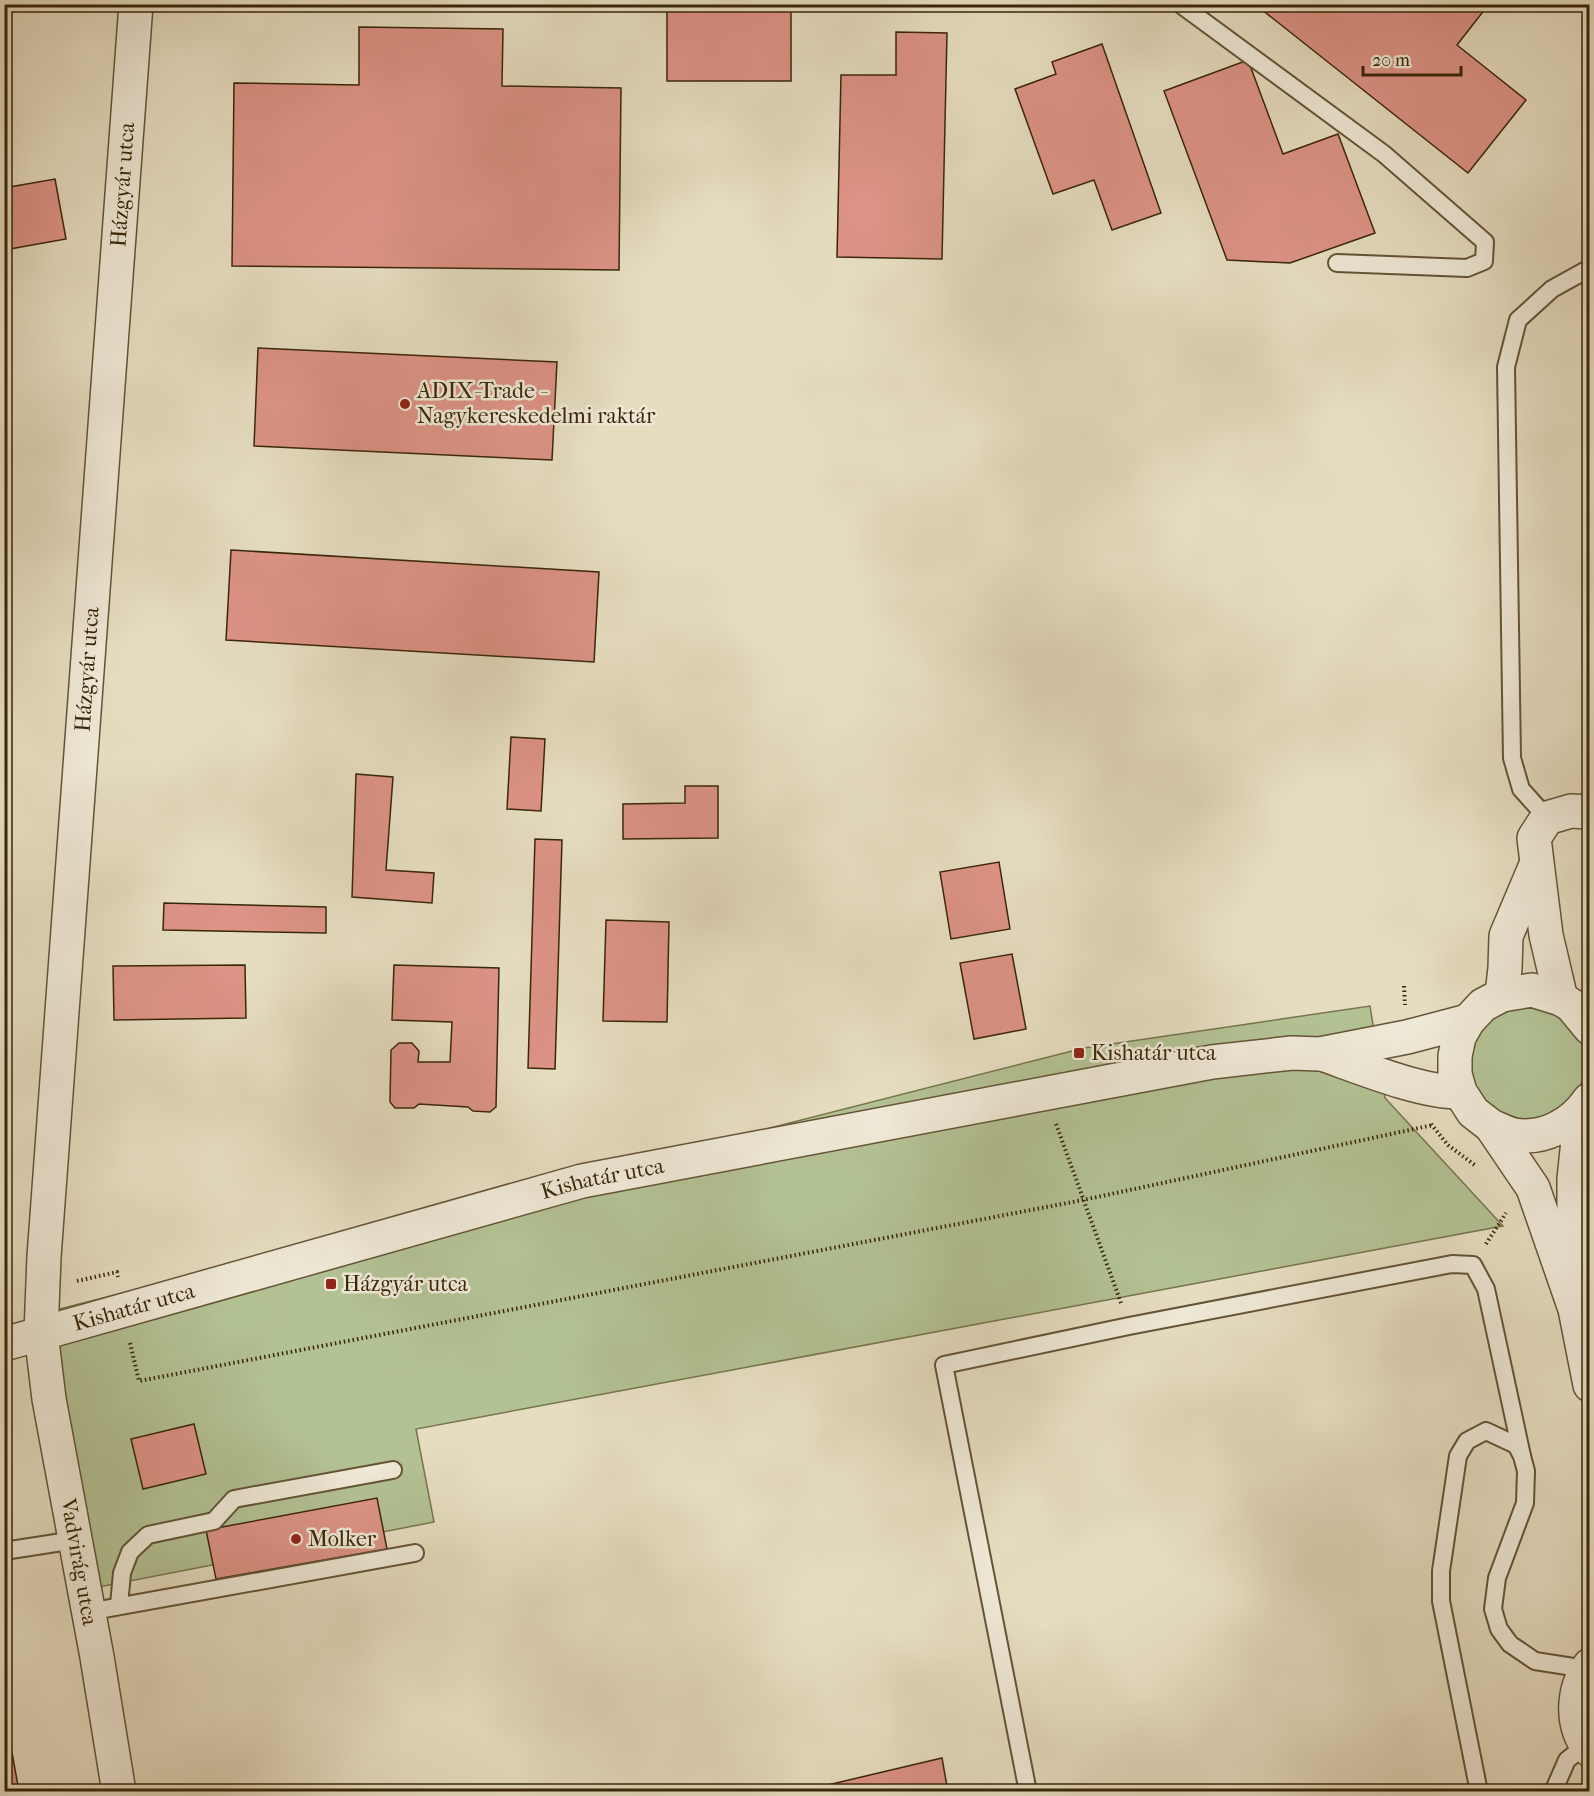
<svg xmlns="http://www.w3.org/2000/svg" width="1594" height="1796" viewBox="0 0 1594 1796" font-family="'IM FELL French Canon',serif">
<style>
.green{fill:#b3c294;stroke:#76744e;stroke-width:1.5}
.building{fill:#dd9386;stroke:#392608;stroke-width:1.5}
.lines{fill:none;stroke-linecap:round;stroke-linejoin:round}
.lane-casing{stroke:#645436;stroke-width:20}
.street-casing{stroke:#645436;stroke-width:36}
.path{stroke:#392608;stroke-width:4;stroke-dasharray:1.5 3;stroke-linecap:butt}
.lane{stroke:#efe9d7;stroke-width:16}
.street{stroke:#efe9d7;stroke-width:33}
.poi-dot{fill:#8f2418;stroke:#efe9d7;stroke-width:2}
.labels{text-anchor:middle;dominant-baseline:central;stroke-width:5;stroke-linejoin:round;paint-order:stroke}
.street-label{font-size:22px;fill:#392608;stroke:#efe9d7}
.poi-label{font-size:22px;fill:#392608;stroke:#efe9d7;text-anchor:start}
</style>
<rect width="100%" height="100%" fill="#e6ddc1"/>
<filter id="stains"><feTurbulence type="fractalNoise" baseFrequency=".00333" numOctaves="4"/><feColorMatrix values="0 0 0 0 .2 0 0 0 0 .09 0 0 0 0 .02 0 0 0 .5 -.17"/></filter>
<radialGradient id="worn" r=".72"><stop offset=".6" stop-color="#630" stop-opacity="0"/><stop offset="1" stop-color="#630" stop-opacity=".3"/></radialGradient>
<!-- green -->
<g class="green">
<circle cx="1528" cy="1063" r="57"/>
<polygon points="1370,1006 1385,1098 1503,1226 416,1429 434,1522 94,1588 32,1316 1084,1048"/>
</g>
<!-- building -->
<g class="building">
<rect x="667" y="4" width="124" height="77"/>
<polygon points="1264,4 1489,4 1457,45 1526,100 1468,173 1261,9"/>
<polygon points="359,27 503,29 502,86 621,88 619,270 232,266 234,83 359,85"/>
<polygon points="896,32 947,33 942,259 837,257 841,75 896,75"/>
<polygon points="1102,44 1161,213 1112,230 1094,180 1053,194 1015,89 1056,74 1052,62"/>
<polygon points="1248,60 1283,154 1338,134 1375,233 1290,263 1227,260 1164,91"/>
<polygon points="55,179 66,239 4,250 4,188"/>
<polygon points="258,348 557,362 552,460 254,446"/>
<polygon points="231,550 599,572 594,662 226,640"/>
<polygon points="511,737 545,739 541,811 507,809"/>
<polygon points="356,774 393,777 386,870 434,873 432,903 352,897"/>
<polygon points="685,786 718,786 718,838 623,839 623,804 685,803"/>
<polygon points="535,839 562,840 555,1069 528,1068"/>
<polygon points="999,862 1010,929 951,939 940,872"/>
<polygon points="164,903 326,907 326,933 163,930"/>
<polygon points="606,920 669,922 667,1022 603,1021"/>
<polygon points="1012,954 1026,1029 974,1039 960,963"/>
<polygon points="245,965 246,1018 114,1020 113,966"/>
<polygon points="394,965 499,968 496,1107 490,1112 473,1111 468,1107 419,1104 414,1108 395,1108 390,1102 391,1050 399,1043 412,1043 419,1051 418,1062 450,1062 452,1022 392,1020"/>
<polygon points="194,1424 206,1474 143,1489 131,1439"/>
<polygon points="377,1498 387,1549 216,1579 206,1530"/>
<polygon points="4,1709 19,1791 17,1792 4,1792"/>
<polygon points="942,1758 948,1792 798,1792"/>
</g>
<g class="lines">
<!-- lane casing -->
<g class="lane-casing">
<g id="lane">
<polyline points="1180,4 1384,154 1485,242 1484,261 1467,268 1337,263"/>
<polyline points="1547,818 1521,789 1512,758 1506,367 1518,320 1552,289 1590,268"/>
<polyline points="4,1551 75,1540"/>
<polyline points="119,1605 122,1573 130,1552 148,1535 214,1521 234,1499 393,1470"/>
<polyline points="88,1612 415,1553"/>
<polyline points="1028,1792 944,1365 1129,1326 1452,1264 1473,1265 1486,1289 1522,1456"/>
<polyline points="1479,1792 1441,1601 1441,1571 1458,1456 1467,1441 1486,1431 1516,1445 1522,1456 1526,1471 1525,1503 1497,1578 1493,1609 1499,1629 1510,1644 1535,1661 1586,1669"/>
<polyline points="1553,1792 1567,1760 1586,1745"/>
<polyline points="1586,1792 1590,1789"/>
</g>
</g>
<!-- street casing -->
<g class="street-casing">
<g id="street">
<polyline points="1502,995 1505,968 1506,936 1536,865"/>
<polyline points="1561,999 1546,935 1534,838 1547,818 1571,811 1590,812"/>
<polyline points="1590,1028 1571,1005 1561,999 1532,990 1502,995 1483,1005 1468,1021 1459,1037 1455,1056 1455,1074 1460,1092 1473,1112 1491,1126 1533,1188 1575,1309 1590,1385"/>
<path d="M 1322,1054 C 1359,1067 1422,1093 1460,1092"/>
<path d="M 1491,1126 C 1498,1129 1506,1133 1514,1135 C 1544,1140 1573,1124 1589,1100"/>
<polyline points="1574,1280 1574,1179 1581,1112"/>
<path id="s1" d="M 4,1344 L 582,1181 L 1212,1062 L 1292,1053 L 1320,1054 L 1407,1037 L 1468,1021"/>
<path d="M 1590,1665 C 1572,1690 1570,1725 1590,1750"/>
<path id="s2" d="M 119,1792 L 97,1657 L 49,1399 L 41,1333 L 44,1257 L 136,4"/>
</g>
</g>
<!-- path -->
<g class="path">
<polyline points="1404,986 1405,1005"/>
<polyline points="1056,1124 1121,1303"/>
<polyline points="1431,1124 1448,1145 1476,1166"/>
<polyline points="1486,1244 1506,1213"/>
<polyline points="77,1281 117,1272 118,1277"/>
<polyline points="130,1343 139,1381 1083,1200 1433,1125"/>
</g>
<!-- lane -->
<use href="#lane" class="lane"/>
<!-- street -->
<use href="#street" class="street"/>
</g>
<!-- markers -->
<g class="poi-dot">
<circle cx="405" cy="404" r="6"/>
<rect x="1073" y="1047" width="12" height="12" rx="3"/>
<rect x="325" y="1278" width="12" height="12" rx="3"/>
<circle cx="296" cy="1539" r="6"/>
</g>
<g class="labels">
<!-- street labels -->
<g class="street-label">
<text stroke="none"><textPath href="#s2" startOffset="1617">Házgyár utca</textPath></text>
<text stroke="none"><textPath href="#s2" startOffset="1131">Házgyár utca</textPath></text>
<text stroke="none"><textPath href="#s1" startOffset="621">Kishatár utca</textPath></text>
<text stroke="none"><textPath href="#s1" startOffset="135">Kishatár utca</textPath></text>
<text transform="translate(79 1562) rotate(80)">Vadvirág utca</text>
</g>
<!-- poi labels -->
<g class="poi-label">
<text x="417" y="391">ADIX-Trade -<tspan x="417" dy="25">Nagykereskedelmi raktár</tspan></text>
<text x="1091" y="1053">Kishatár utca</text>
<text x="343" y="1284">Házgyár utca</text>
<text x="308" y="1539">Molker</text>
</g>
</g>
<!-- margin -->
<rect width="1594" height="1796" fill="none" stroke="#e6ddc1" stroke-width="24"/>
<rect x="6" y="6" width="1582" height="1784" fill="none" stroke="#392608" stroke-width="3"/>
<rect x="12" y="12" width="1570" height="1772" fill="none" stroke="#392608" stroke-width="1.5"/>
<!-- scale -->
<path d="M1363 66v9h98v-9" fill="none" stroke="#392608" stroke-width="3"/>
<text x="1372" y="66" font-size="18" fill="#392608" stroke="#efe9d7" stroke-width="4.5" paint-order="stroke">20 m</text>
<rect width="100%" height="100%" filter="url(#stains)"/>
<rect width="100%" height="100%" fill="url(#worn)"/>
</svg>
